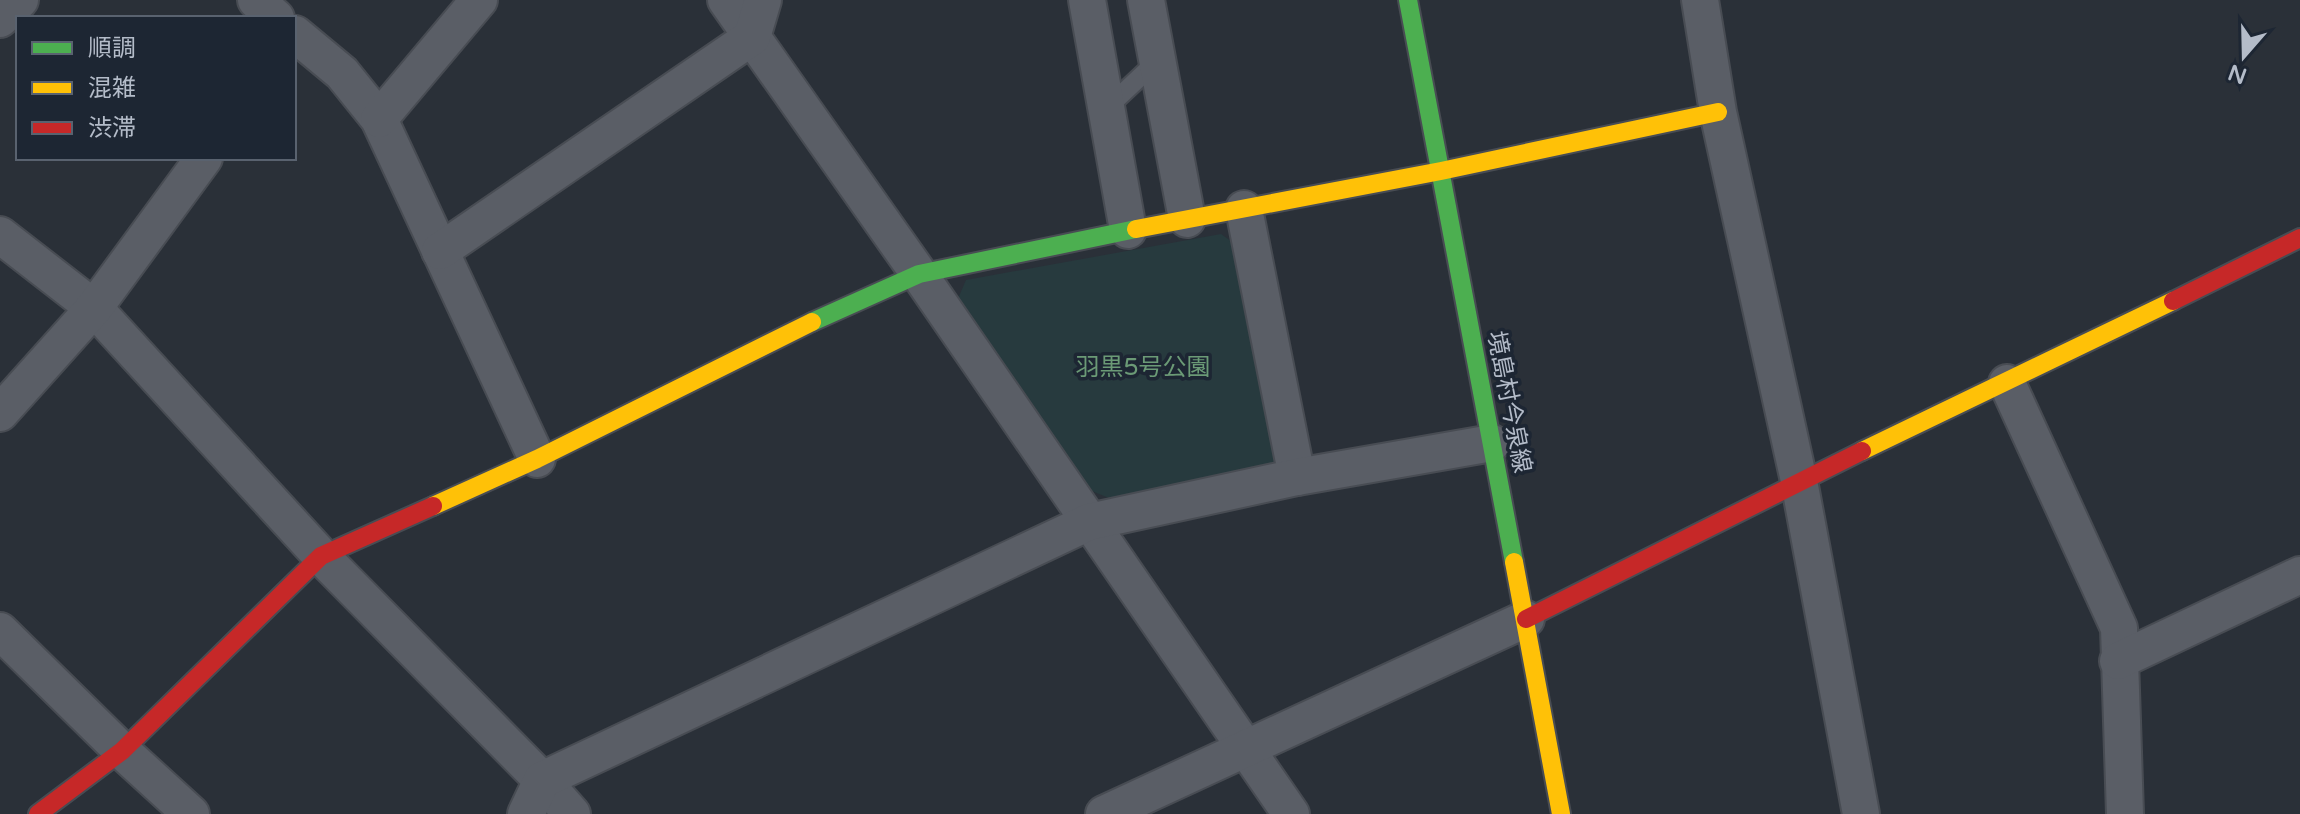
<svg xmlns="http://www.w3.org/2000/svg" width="2300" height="814" viewBox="0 0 2300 814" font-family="'Varela Round','Noto Sans JP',sans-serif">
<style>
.green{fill:#273a3e}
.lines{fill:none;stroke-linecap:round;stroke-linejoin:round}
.lane-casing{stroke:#484c53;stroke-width:22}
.street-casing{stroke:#484c53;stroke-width:40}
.fast-casing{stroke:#484c53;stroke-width:22}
.slow-casing{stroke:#484c53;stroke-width:22}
.jam-casing{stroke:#484c53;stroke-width:22}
.lane{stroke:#5a5e66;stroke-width:18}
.street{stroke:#5a5e66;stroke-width:36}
.fast{stroke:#4caf50;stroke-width:18}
.slow{stroke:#ffc107;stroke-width:18}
.jam{stroke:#c62828;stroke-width:18}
.labels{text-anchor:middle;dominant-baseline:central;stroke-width:7;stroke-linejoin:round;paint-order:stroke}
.park-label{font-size:24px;fill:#6b9a76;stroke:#1d2633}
.street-label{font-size:24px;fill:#b4bcc9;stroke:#1d2633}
</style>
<rect width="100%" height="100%" fill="#2a3038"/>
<!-- green -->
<polygon class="green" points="1221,234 1239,247 1281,448 1275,465 1109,498 1082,487 957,301 966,280"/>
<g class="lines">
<!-- lane casing -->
<g class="lane-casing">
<polyline id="lane" points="1107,108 1157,61"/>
</g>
<!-- street casing -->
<g class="street-casing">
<g id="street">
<polyline points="256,0 276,18"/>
<polyline points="726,0 919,274 1291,814"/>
<polyline points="1087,0 1128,230"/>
<polyline points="1146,0 1187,219"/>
<polyline points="1700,0 1718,112 1799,481 1861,814"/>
<polyline points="0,19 20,0"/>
<polyline points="295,34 342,73 379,119 537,459"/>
<polyline points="379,119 479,0"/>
<polyline points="1244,209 1297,477"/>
<polyline points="0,235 94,308 321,556 542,780 572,814"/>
<polyline points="440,251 752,37 763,0"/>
<polyline points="2007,383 2119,628 2125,814"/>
<polyline points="0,413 94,308 204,158"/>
<polyline points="0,631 122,751 191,814"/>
<polyline points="2118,661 2300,575"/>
<polyline points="526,814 542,780 1089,522 1297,477 1492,443"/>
<polyline points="1104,814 1526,619"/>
</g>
</g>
<!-- fast casing -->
<g class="fast-casing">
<g id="fast">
<polyline points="1408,0 1514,562"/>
<polyline points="812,322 919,274 1136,229"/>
</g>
</g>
<!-- slow casing -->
<g class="slow-casing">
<g id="slow">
<polyline points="1136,229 1441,171 1718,112"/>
<polyline points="1862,451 2173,301"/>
<polyline points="433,506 537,459 812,322"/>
<polyline points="1514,562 1561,814"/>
</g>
</g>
<!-- jam casing -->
<g class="jam-casing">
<g id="jam">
<polyline points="2173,301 2300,238"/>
<polyline points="1526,619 1862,451"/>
<polyline points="38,814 122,751 321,556 433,506"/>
</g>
</g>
<!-- lane -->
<use href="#lane" class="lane"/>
<!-- street -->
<use href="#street" class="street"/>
<!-- fast -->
<use href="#fast" class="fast"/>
<!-- slow -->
<use href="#slow" class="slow"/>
<!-- jam -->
<use href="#jam" class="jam"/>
</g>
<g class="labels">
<!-- park labels -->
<g class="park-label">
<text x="1143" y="367">羽黒5号公園</text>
</g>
<!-- street labels -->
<g class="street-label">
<text transform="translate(1509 402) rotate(79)">境島村今泉線</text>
</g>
</g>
<!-- legend -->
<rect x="16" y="16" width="280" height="144" fill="#1d2633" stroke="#59626f" stroke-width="2"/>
<rect x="32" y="42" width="40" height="12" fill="#4caf50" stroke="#59626f" stroke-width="2"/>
<text x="88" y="56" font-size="24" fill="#b4bcc9">順調</text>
<rect x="32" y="82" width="40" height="12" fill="#ffc107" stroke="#59626f" stroke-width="2"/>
<text x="88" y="96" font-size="24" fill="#b4bcc9">混雑</text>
<rect x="32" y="122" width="40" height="12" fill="#c62828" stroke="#59626f" stroke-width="2"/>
<text x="88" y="136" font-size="24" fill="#b4bcc9">渋滞</text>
<!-- north arrow -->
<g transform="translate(2244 56) rotate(200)" stroke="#1d2633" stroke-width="6" paint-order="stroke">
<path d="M0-6L14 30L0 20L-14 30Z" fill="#b4bcc9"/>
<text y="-12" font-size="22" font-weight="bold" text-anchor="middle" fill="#b4bcc9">N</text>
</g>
</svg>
